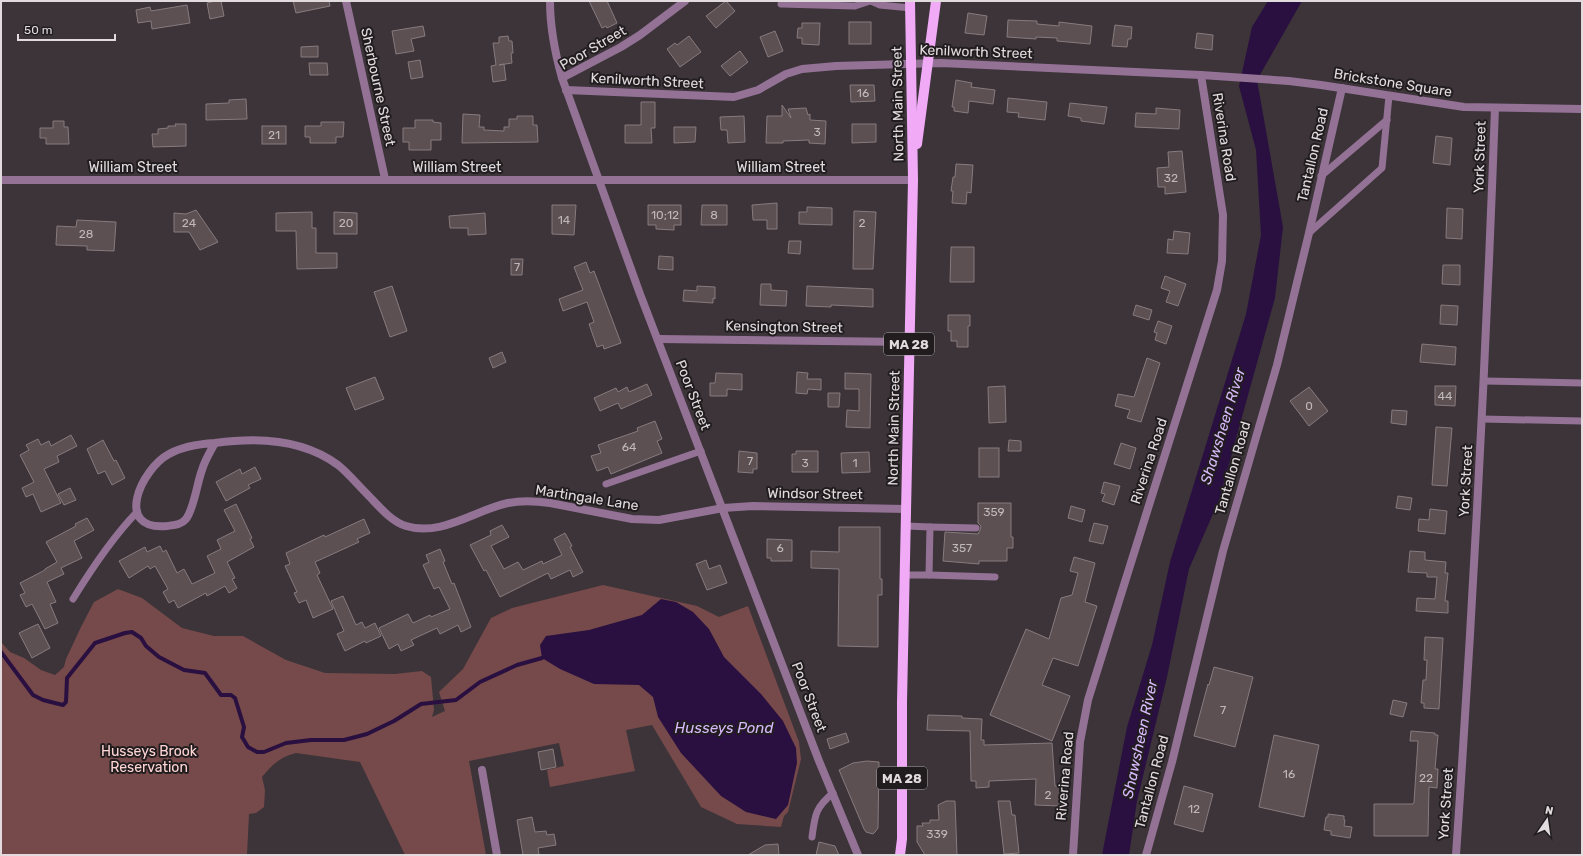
<svg xmlns="http://www.w3.org/2000/svg" width="1583" height="856" viewBox="0 0 1583 856" font-family="Rubik,sans-serif">
<style>
.green{fill:#764a4a}
.water{fill:#2a1040}
.lines{fill:none;stroke-linecap:round;stroke-linejoin:round}
.stream{stroke:#2a1040;stroke-width:4}
.building{fill:#5c5053;stroke:#877b7e}
.service{stroke:#937296;stroke-width:7}
.minor{stroke:#937296;stroke-width:8}
.primary{stroke:#f0aaf6;stroke-width:10}
.labels{text-anchor:middle;dominant-baseline:central;stroke-width:4;stroke-linejoin:round;paint-order:stroke}
.number-label{font-size:12px;fill:#c0b8bb}
.shield{fill:#211d1f;stroke:#a7a2a5;stroke-width:1}
.shield-label{font-size:13px;font-weight:bold;fill:#e1dbde}
.street-label{font-size:14px;fill:#e1dbde;stroke:#211d1f}
.park-label{font-size:14px;fill:#ffd5d4;stroke:#211d1f}
.water-label{font-size:15px;font-style:italic;fill:#d7b8fa;stroke:#211d1f}
</style>
<rect width="100%" height="100%" fill="#3c3439"/>
<!-- green -->
<path class="green" d="M 603,585 L 697,606 L 719,617 L 748,606 L 799,742 L 801,759 L 788,812 L 784,816 L 781,827 L 737,824 L 701,807 L 652,725 L 626,730 L 635,771 L 550,787 L 547,770 L 564,766 L 559,743 L 469,761 L 486,855 L 405,855 L 360,762 L 296,753 C 280,757 273,764 262,777 L 265,790 L 264,807 L 256,813 L 249,814 L 247,855 L 1,855 L 1,642 L 10,652 L 24,658 L 41,670 L 55,675 L 64,667 L 66,659 L 81,627 L 94,602 L 118,589 L 142,598 L 182,628 L 214,636 L 243,636 L 286,660 L 325,673 L 395,674 L 422,671 L 431,677 L 434,710 L 432,717 L 445,711 L 439,692 L 463,669 L 491,618 L 512,608 Z"/>
<!-- water -->
<g class="water">
<polygon points="1268,1 1302,1 1257,80 1283,227 1275,298 1219,500 1189,569 1167,677 1137,801 1129,855 1102,855 1127,727 1152,645 1170,562 1246,314 1261,235 1256,150 1239,86 1252,27"/>
<polygon points="661,599 676,602 693,612 709,629 724,657 761,694 783,721 796,748 797,763 788,805 776,819 746,812 721,796 681,753 658,717 653,697 639,685 594,684 560,669 542,658 540,645 546,636 589,630 642,615"/>
</g>
<g class="lines">
<!-- stream -->
<polyline class="stream" points="1,652 33,695 43,700 63,705 66,702 67,678 95,643 125,633 132,632 141,638 146,646 159,657 184,670 205,673 221,695 231,695 235,698 244,727 242,737 248,747 257,752 264,752 286,743 311,740 344,740 367,734 394,721 421,704 456,700 480,682 517,665 542,658"/>
</g>
<!-- building -->
<g class="building">
<polygon points="215,1 221,1 224,16 210,19 207,3"/>
<polygon points="293,1 329,1 330,6 296,13"/>
<polygon points="589,1 607,1 617,23 607,28 606,26 602,28"/>
<polygon points="726,1 735,11 716,28 706,16"/>
<polygon points="187,5 190,23 152,29 151,21 138,23 136,10 150,7 151,11"/>
<polygon points="968,13 987,16 984,35 965,33"/>
<polygon points="1008,20 1037,21 1037,24 1059,26 1059,22 1092,26 1090,44 1057,41 1057,38 1036,37 1036,39 1007,37"/>
<rect x="849" y="22" width="22" height="22"/>
<polygon points="802,23 820,23 819,45 802,44 802,38 797,38 798,28 802,28"/>
<polygon points="1115,25 1132,27 1131,39 1128,39 1127,47 1112,46"/>
<polygon points="423,26 425,36 411,39 414,51 396,54 392,31"/>
<polygon points="775,31 783,51 768,57 760,37"/>
<polygon points="1197,33 1213,35 1212,50 1195,48"/>
<polygon points="508,36 509,41 512,41 513,53 511,53 512,63 499,65 504,64 506,80 493,82 491,66 496,65 493,43 499,43 499,37"/>
<polygon points="689,36 701,52 680,67 667,49 675,43 677,45"/>
<polygon points="318,46 318,57 301,57 301,47"/>
<polygon points="740,51 748,62 730,76 721,66"/>
<polygon points="420,60 423,77 411,79 408,62"/>
<polygon points="309,63 327,63 328,75 310,75"/>
<polygon points="956,80 972,83 971,87 995,90 993,104 969,101 968,113 954,111 954,107 952,107"/>
<polygon points="850,85 874,85 875,101 851,102"/>
<polygon points="1008,98 1047,102 1045,120 1018,117 1019,113 1007,112"/>
<polygon points="246,99 247,119 206,120 206,104 229,103 229,100"/>
<polygon points="641,102 655,102 655,128 651,128 652,143 625,143 625,125 641,125"/>
<polygon points="1070,103 1107,107 1104,124 1081,121 1081,118 1068,116"/>
<polygon points="782,105 791,118 788,109 806,108 808,115 810,114 810,120 826,121 825,144 809,143 809,140 783,141 783,143 766,143 767,116 782,116"/>
<polygon points="1156,108 1180,110 1179,129 1135,127 1136,113 1156,114"/>
<polygon points="463,114 480,115 479,127 484,127 484,130 504,131 504,127 509,127 509,119 517,119 517,116 533,116 533,125 537,125 538,142 462,143"/>
<polygon points="744,116 745,142 728,143 727,130 721,130 720,117"/>
<polygon points="415,120 433,120 433,122 441,123 441,140 431,140 431,150 409,150 409,142 403,142 403,128 415,128"/>
<polygon points="53,121 64,121 64,127 68,127 69,144 46,144 46,138 40,138 40,128 53,128"/>
<polygon points="321,122 344,122 343,137 336,137 336,143 310,143 310,137 305,137 305,126 321,126"/>
<polygon points="175,124 186,124 186,146 153,147 152,134 158,134 158,129 168,128 168,126 176,126"/>
<polygon points="852,124 876,124 876,142 852,143"/>
<rect x="262" y="126" width="24" height="18"/>
<polygon points="674,127 696,127 695,142 674,143"/>
<polygon points="1436,136 1452,138 1450,165 1433,163"/>
<polygon points="1182,151 1186,192 1165,194 1165,187 1158,187 1157,168 1169,167 1168,152"/>
<polygon points="956,164 973,165 971,193 967,192 966,204 952,203 953,191 951,191 953,177 955,177"/>
<polygon points="777,203 777,229 767,229 767,220 753,220 752,205"/>
<polygon points="552,205 576,205 574,235 552,234"/>
<polygon points="648,205 681,205 681,225 674,225 674,230 656,229 656,225 648,225"/>
<polygon points="702,205 727,205 727,225 701,225"/>
<polygon points="807,207 832,208 832,225 799,224 799,212 807,212"/>
<polygon points="1447,208 1463,209 1462,239 1446,238"/>
<polygon points="196,210 218,242 200,250 189,232 174,232 174,213 186,214"/>
<polygon points="854,211 876,212 873,269 853,269"/>
<polygon points="312,212 312,228 316,228 316,253 337,253 337,268 297,269 296,231 276,231 276,213"/>
<polygon points="334,212 357,213 357,234 334,234"/>
<polygon points="485,213 486,234 468,235 468,228 450,228 449,216"/>
<polygon points="77,220 116,222 114,251 87,250 87,246 56,245 57,226 76,227"/>
<polygon points="1174,231 1190,233 1188,254 1167,253 1168,239 1173,240"/>
<polygon points="789,241 801,241 800,254 788,253"/>
<polygon points="951,247 974,247 974,282 950,282"/>
<polygon points="659,256 673,257 673,270 658,269"/>
<polygon points="511,259 523,259 522,275 511,275"/>
<polygon points="586,262 590,273 594,271 621,343 604,349 603,345 597,347 589,324 594,322 587,302 563,311 559,299 583,290 574,267"/>
<polygon points="1443,265 1460,265 1460,285 1442,284"/>
<polygon points="1165,276 1186,284 1178,306 1166,302 1170,291 1161,288"/>
<polygon points="761,284 771,284 771,290 787,291 786,306 760,305"/>
<polygon points="392,286 407,331 390,337 374,292"/>
<polygon points="697,286 715,287 715,299 713,298 713,303 683,301 684,290 697,291"/>
<polygon points="807,286 873,289 873,307 831,305 831,307 806,306"/>
<polygon points="1136,305 1152,310 1149,320 1133,315"/>
<polygon points="1441,305 1458,306 1457,325 1440,324"/>
<polygon points="948,315 970,315 970,326 968,326 968,347 957,347 957,341 951,341 951,331 948,331"/>
<polygon points="1158,321 1172,326 1166,344 1155,340 1157,333 1154,332"/>
<polygon points="1422,344 1456,347 1455,365 1420,362"/>
<polygon points="502,352 506,362 493,368 489,358"/>
<polygon points="1147,358 1160,363 1141,422 1127,418 1130,410 1115,406 1118,394 1134,397"/>
<polygon points="797,372 808,373 807,379 821,379 821,390 808,389 807,394 796,393"/>
<polygon points="716,373 742,374 742,390 727,389 727,396 710,396 710,383 715,383"/>
<polygon points="845,373 871,374 870,428 846,427 847,410 859,411 859,389 845,389"/>
<polygon points="375,377 384,399 355,410 346,388"/>
<polygon points="647,384 652,395 621,409 618,403 600,411 594,398 616,388 618,392 627,387 629,392"/>
<polygon points="1005,386 1006,422 989,423 988,387"/>
<polygon points="1435,386 1456,386 1455,406 1435,405"/>
<polygon points="1309,387 1328,411 1309,426 1290,401"/>
<polygon points="828,393 840,393 839,407 828,407"/>
<polygon points="1392,410 1407,411 1406,425 1391,423"/>
<polygon points="655,421 662,439 657,441 662,453 611,474 608,467 597,471 591,456 601,453 598,445 638,431 637,428"/>
<polygon points="1436,427 1452,428 1447,486 1432,485"/>
<polygon points="71,435 77,446 57,456 59,462 44,469 61,503 41,512 33,494 26,497 22,488 34,482 20,455 29,450 26,445 38,439 41,445 49,441 51,446"/>
<polygon points="103,440 114,461 116,460 125,478 112,485 105,471 98,474 87,449"/>
<polygon points="1009,440 1021,441 1021,451 1008,451"/>
<polygon points="1121,443 1136,448 1130,469 1114,464"/>
<rect x="979" y="448" width="20" height="29"/>
<polygon points="739,451 757,453 757,469 753,469 753,473 738,472"/>
<polygon points="796,451 818,451 818,472 792,472 792,454 796,454"/>
<polygon points="869,452 870,472 842,473 841,453"/>
<polygon points="255,467 261,479 248,485 250,488 226,501 216,482 240,469 242,474"/>
<polygon points="1104,482 1120,486 1114,505 1102,501 1105,494 1101,493"/>
<polygon points="70,488 76,500 64,505 58,494"/>
<polygon points="1398,496 1412,498 1410,510 1396,508"/>
<polygon points="978,503 1011,503 1011,537 1013,537 1013,548 1007,548 1007,561 979,561 979,564 943,561 945,532 978,534 980,530 981,526 978,523"/>
<polygon points="236,504 252,538 250,539 254,547 227,562 235,578 232,579 237,588 229,593 225,586 207,596 206,593 178,608 174,600 169,603 163,592 168,589 155,566 150,569 148,566 129,578 119,561 145,547 147,552 160,546 163,552 166,550 177,573 184,569 192,584 215,573 207,556 221,549 217,540 235,531 224,510"/>
<polygon points="1071,506 1085,510 1082,522 1068,518"/>
<polygon points="1430,509 1447,511 1445,534 1418,531 1419,519 1429,520"/>
<polygon points="87,518 94,530 74,541 82,558 61,568 64,574 47,582 56,602 50,604 58,623 45,629 32,604 26,607 20,595 25,593 20,583 45,570 45,569 57,562 46,542 76,526 75,524"/>
<polygon points="364,519 370,533 357,539 359,542 315,562 320,573 317,575 333,609 313,618 306,600 299,603 294,593 297,592 285,566 290,564 286,553 324,535 325,537"/>
<polygon points="1094,523 1108,526 1103,544 1089,541"/>
<polygon points="502,525 509,537 491,546 504,569 518,562 523,570 542,561 543,564 562,555 554,539 565,533 572,546 570,547 583,572 573,577 570,570 551,579 548,573 500,597 486,570 484,571 470,545 491,535 490,531"/>
<polygon points="839,527 880,527 880,579 882,579 882,595 878,595 878,647 838,646 839,569 811,568 811,551 839,552"/>
<polygon points="767,539 792,540 792,561 771,561 771,558 767,558"/>
<polygon points="440,549 445,561 443,562 452,584 454,583 471,627 461,632 458,625 440,634 437,628 411,640 414,645 401,651 398,644 389,649 379,628 408,614 413,623 430,615 431,617 450,609 439,587 434,589 423,565 429,562 426,555"/>
<polygon points="1410,551 1425,552 1425,560 1446,562 1445,573 1448,573 1445,601 1448,601 1448,613 1416,611 1417,598 1435,599 1437,577 1427,577 1427,573 1408,572"/>
<polygon points="1074,557 1095,563 1085,602 1097,606 1078,666 1053,658 1042,685 1070,696 1052,741 990,715 1026,629 1049,639 1061,598 1072,595 1078,573 1070,571"/>
<polygon points="706,560 709,569 720,565 727,583 707,590 696,564"/>
<polygon points="343,596 356,625 362,622 365,628 375,623 381,636 366,643 365,641 345,651 337,634 344,631 331,601"/>
<polygon points="38,624 50,648 32,658 19,633"/>
<polygon points="1425,637 1443,638 1439,709 1424,708 1424,703 1421,703 1423,680 1426,680 1427,660 1424,660"/>
<polygon points="1214,667 1253,677 1235,747 1194,736 1208,684 1209,685"/>
<polygon points="1393,700 1407,703 1403,717 1390,714"/>
<polygon points="928,715 962,716 962,718 982,719 981,740 984,740 984,745 1052,743 1055,786 1061,786 1060,806 1035,805 1036,779 989,781 989,787 976,788 976,781 971,781 970,731 927,730"/>
<polygon points="1411,731 1435,733 1435,735 1438,735 1435,769 1438,769 1437,788 1429,787 1428,836 1374,836 1374,804 1413,804 1414,802 1418,741 1410,741"/>
<polygon points="846,733 849,742 830,749 827,739"/>
<polygon points="1274,735 1319,745 1304,817 1259,807"/>
<polygon points="553,749 556,767 541,770 538,752"/>
<polygon points="867,761 879,762 878,828 875,832 873,834 866,832 864,829 839,770 853,763"/>
<polygon points="1184,786 1213,794 1203,832 1174,824"/>
<polygon points="946,801 955,801 957,855 925,855 917,842 917,826 923,826 922,823 930,823 930,820 939,820 938,805"/>
<polygon points="998,801 1010,801 1012,815 1015,815 1019,853 1004,854"/>
<polygon points="1328,814 1344,816 1344,820 1345,820 1344,826 1352,827 1350,838 1331,835 1331,831 1324,830 1326,817 1328,817"/>
<polygon points="532,817 535,832 546,831 547,835 554,834 556,845 538,848 539,855 523,855 517,820"/>
<polygon points="819,842 835,846 839,855 816,855"/>
<polygon points="778,844 779,855 748,855 765,845"/>
</g>
<g class="lines">
<!-- service -->
<g class="service">
<polyline points="871,1 880,5 911,8"/>
<polyline points="781,4 855,6 870,1"/>
<polyline points="1321,176 1387,120"/>
<polyline points="1309,233 1382,168 1389,96"/>
<polyline points="1484,381 1582,383"/>
<polyline points="1482,419 1582,421"/>
<polyline points="606,484 701,451"/>
<polyline points="930,527 976,528"/>
<polyline points="905,575 929,575 930,527 906,526"/>
<polyline points="929,575 995,577"/>
<path d="M 73,599 C 92,568 112,538 137,512"/>
<path d="M 812,837 C 815,815 815,808 833,793"/>
</g>
<!-- minor -->
<g class="minor">
<polyline points="346,1 385,179"/>
<path d="M 550,1 C 550,27 555,53 562,78"/>
<polyline points="685,1 640,35 621,47 562,78 640,294 819,761 858,855"/>
<polyline points="566,90 734,97 758,90 786,74 802,69 836,66 941,63 1201,75 1289,81 1321,85 1464,107 1582,109"/>
<polyline points="1,180 913,180"/>
<polyline points="658,339 909,342"/>
<path d="M 215,443 C 199,444 183,446 169,454 C 141,469 113,531 167,526 C 174,525 181,525 186,519 C 194,509 197,483 202,470 C 205,460 210,452 215,443 C 257,437 303,439 338,465 C 348,473 357,484 366,493 C 377,504 390,521 406,526 C 441,537 475,510 508,503 C 522,500 536,501 550,503 L 632,519 L 659,520 L 723,508 L 753,506 L 906,509"/>
<polyline points="482,770 497,855"/>
<polyline points="1073,855 1080,742 1088,700 1150,502 1217,290 1222,261 1223,215 1201,75"/>
<polyline points="1146,855 1172,762 1223,551 1277,365 1309,233 1342,88"/>
<path d="M 1456,855 C 1473,606 1486,357 1495,108"/>
</g>
<!-- primary -->
<g class="primary">
<polyline points="917,144 936,1"/>
<polyline points="900,855 902,839 902,702 913,180 910,1"/>
</g>
</g>
<g class="labels">
<!-- number labels -->
<g class="number-label">
<text x="863" y="93">16</text>
<text x="817" y="132">3</text>
<text x="274" y="135">21</text>
<text x="1171" y="178">32</text>
<text x="665" y="215">10;12</text>
<text x="714" y="215">8</text>
<text x="564" y="220">14</text>
<text x="189" y="223">24</text>
<text x="346" y="223">20</text>
<text x="862" y="223">2</text>
<text x="86" y="234">28</text>
<text x="517" y="267">7</text>
<text x="1445" y="396">44</text>
<text x="1309" y="406">0</text>
<text x="629" y="447">64</text>
<text x="750" y="461">7</text>
<text x="805" y="463">3</text>
<text x="855" y="463">1</text>
<text x="994" y="512">359</text>
<text x="780" y="548">6</text>
<text x="962" y="548">357</text>
<text x="1223" y="710">7</text>
<text x="1289" y="774">16</text>
<text x="1426" y="778">22</text>
<text x="1048" y="795">2</text>
<text x="1194" y="809">12</text>
<text x="937" y="834">339</text>
</g>
<!-- shield labels -->
<g class="shield">
<rect x="884" y="333" width="50" height="22" rx="3"/>
<rect x="877" y="767" width="50" height="22" rx="3"/>
</g>
<g class="shield-label">
<text x="909" y="344">MA 28</text>
<text x="902" y="778">MA 28</text>
</g>
<!-- street labels -->
<g class="street-label">
<text transform="translate(593 48) rotate(-30)">Poor Street</text>
<text transform="translate(976 52) rotate(2)">Kenilworth Street</text>
<text transform="translate(647 81) rotate(3)">Kenilworth Street</text>
<text transform="translate(1393 83) rotate(9)">Brickstone Square</text>
<text transform="translate(378 87) rotate(78)">Sherbourne Street</text>
<text transform="translate(898 104) rotate(-91)">North Main Street</text>
<text transform="translate(1224 137) rotate(81)">Riverina Road</text>
<text transform="translate(1313 155) rotate(-77)">Tantallon Road</text>
<text transform="translate(1480 157) rotate(-88)">York Street</text>
<text x="133" y="167">William Street</text>
<text x="457" y="167">William Street</text>
<text x="781" y="167">William Street</text>
<text transform="translate(784 327) rotate(1)">Kensington Street</text>
<text transform="translate(693 395) rotate(69)">Poor Street</text>
<text transform="translate(894 428) rotate(-89)">North Main Street</text>
<text transform="translate(1149 461) rotate(-72)">Riverina Road</text>
<text transform="translate(1233 468) rotate(-74)">Tantallon Road</text>
<text transform="translate(1466 481) rotate(-87)">York Street</text>
<text transform="translate(815 494) rotate(1)">Windsor Street</text>
<text transform="translate(587 498) rotate(9)">Martingale Lane</text>
<text transform="translate(809 697) rotate(69)">Poor Street</text>
<text transform="translate(1065 776) rotate(-85)">Riverina Road</text>
<text transform="translate(1152 782) rotate(-75)">Tantallon Road</text>
<text transform="translate(1446 804) rotate(-86)">York Street</text>
</g>
<!-- park labels -->
<g class="park-label">
<text x="149" y="751">Husseys Brook<tspan x="149" dy="16">Reservation</tspan></text>
</g>
<!-- water labels -->
<g class="water-label">
<text transform="translate(1223 426) rotate(-73)">Shawsheen River</text>
<text x="724" y="728">Husseys Pond</text>
<text transform="translate(1140 739) rotate(-78)">Shawsheen River</text>
</g>
</g>
<!-- border -->
<rect width="1583" height="856" fill="none" stroke="#e1dbde" stroke-width="4"/>
<!-- north arrow -->
<g transform="translate(1547 820) rotate(13)" stroke="#211d1f" stroke-width="3" paint-order="stroke">
<path d="M0-3L7 15L0 10L-7 15Z" fill="#e1dbde"/>
<text y="-6" font-size="11" font-weight="bold" text-anchor="middle" fill="#e1dbde">N</text>
</g>
<!-- scale -->
<path d="M18 34v6h97v-6" fill="none" stroke="#e1dbde" stroke-width="2"/>
<text x="24" y="34" font-size="12" fill="#e1dbde" stroke="#211d1f" stroke-width="3" paint-order="stroke">50 m</text>
</svg>
